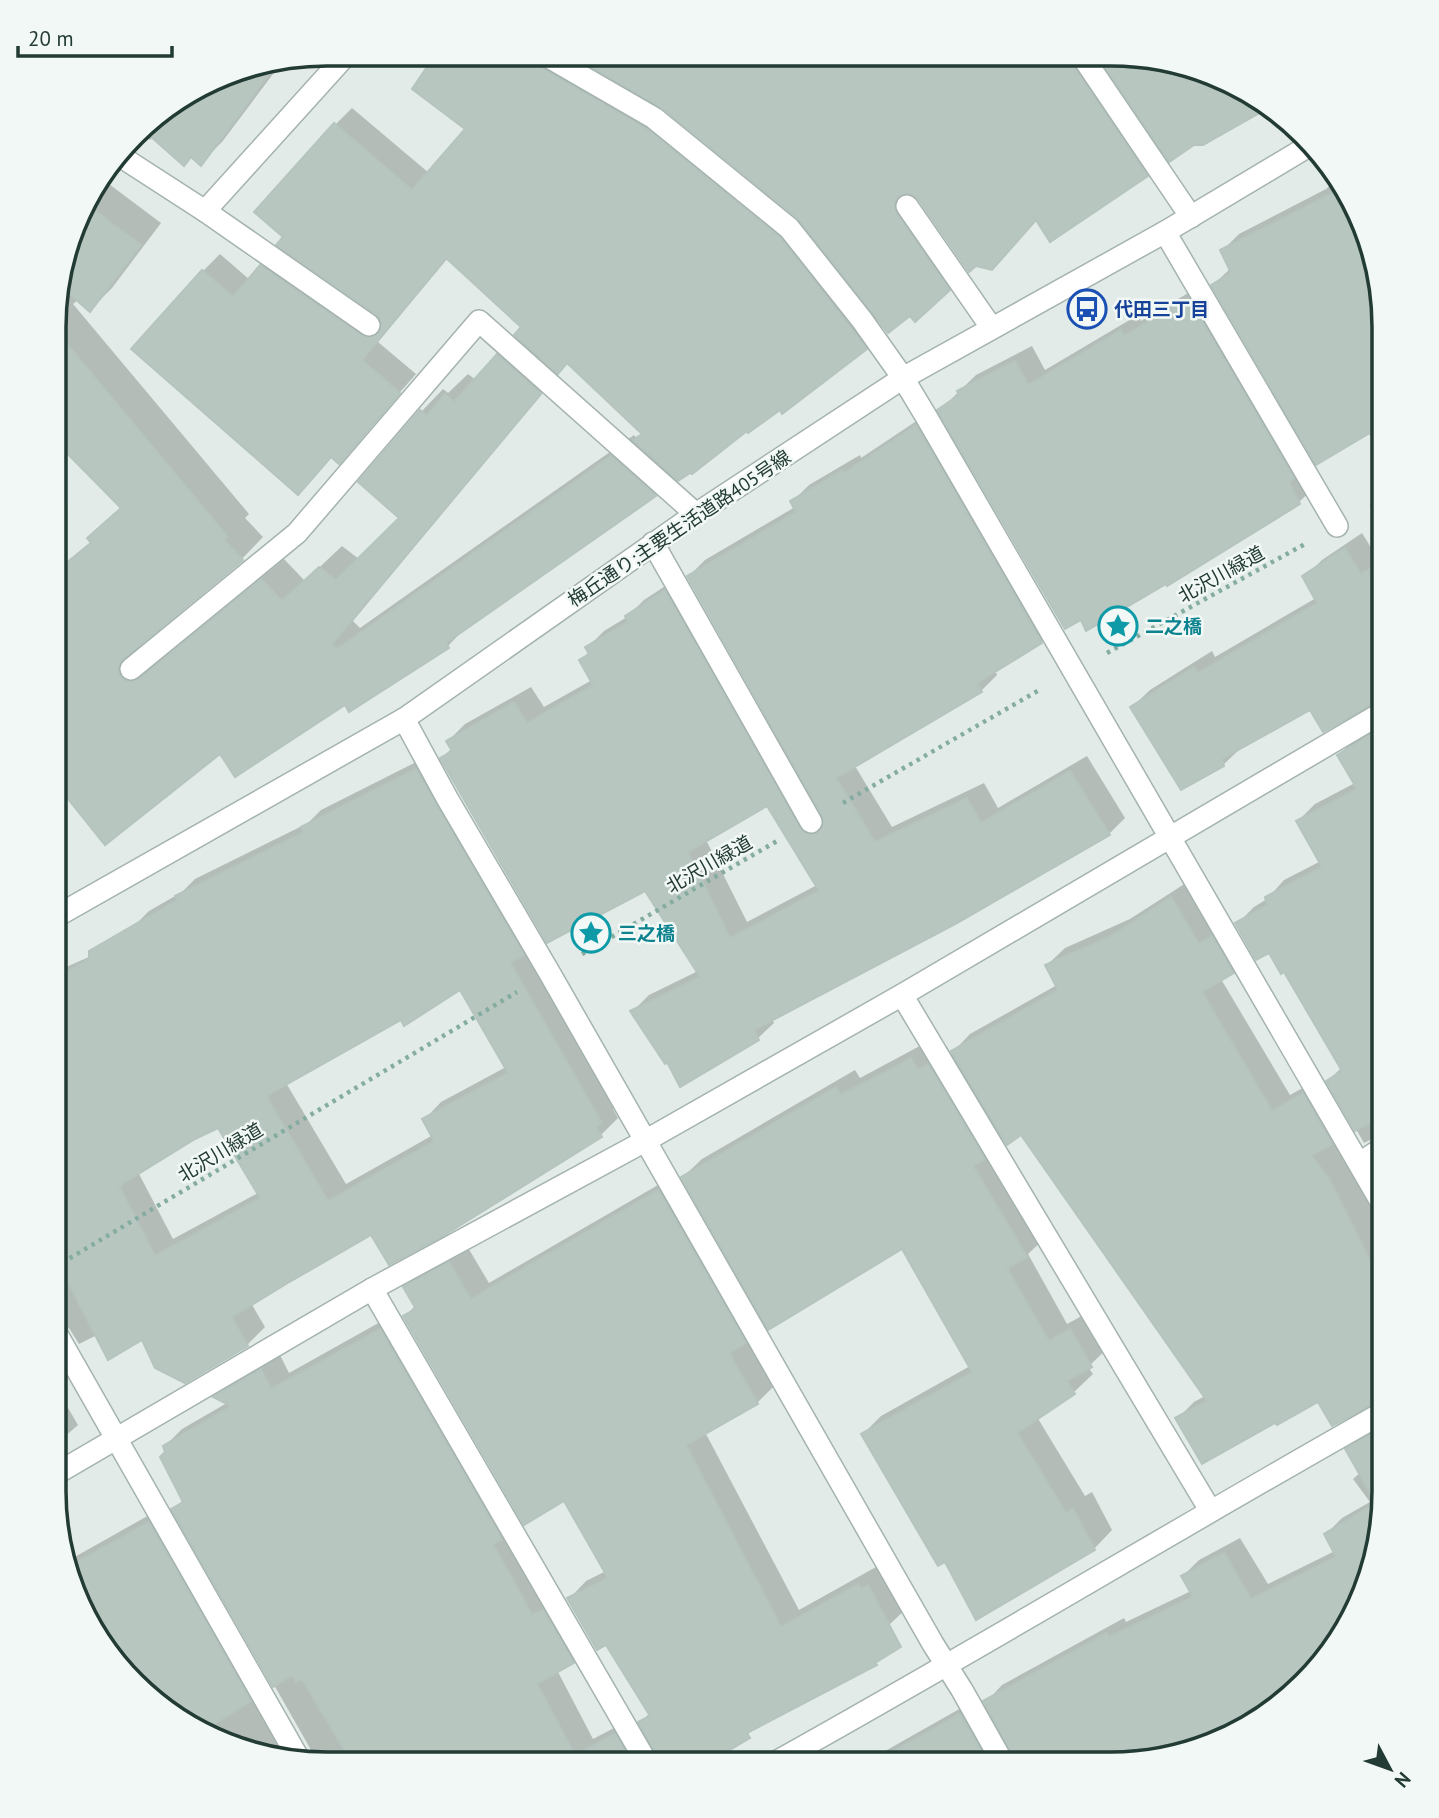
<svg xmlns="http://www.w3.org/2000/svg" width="1439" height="1818" viewBox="0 0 1439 1818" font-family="'PT Sans','Noto Sans JP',sans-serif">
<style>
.shadow{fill:#0003;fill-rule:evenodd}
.building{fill:#b8c6c0;stroke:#b5c4be;stroke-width:2;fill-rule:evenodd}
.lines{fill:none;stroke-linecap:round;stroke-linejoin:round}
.minor-casing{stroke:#a5b3ae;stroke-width:24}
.path{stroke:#85aca1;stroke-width:4.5;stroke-dasharray:3.5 5;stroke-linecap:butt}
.minor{stroke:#fff;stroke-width:21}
.labels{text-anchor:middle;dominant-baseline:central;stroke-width:5;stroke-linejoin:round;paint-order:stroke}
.transit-label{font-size:19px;font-weight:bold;fill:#164399;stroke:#f2f8f5;text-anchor:start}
.street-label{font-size:19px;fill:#233b35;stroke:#f2f8f5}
.culture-label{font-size:19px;font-weight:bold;fill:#0d838f;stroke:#f2f8f5;text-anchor:start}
.rim{fill:none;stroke:#233b35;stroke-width:3.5}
</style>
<rect width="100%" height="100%" fill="#e2ebe7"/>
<!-- shadow -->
<g class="shadow">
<path d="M 438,55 L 565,55 L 664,112 L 797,220 L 883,331 L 865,348 L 780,408 L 674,475 L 655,495 L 469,624 L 448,646 L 345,703 L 221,751 L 70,779 L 56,761 L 56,570 L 92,541 L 89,538 L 122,506 L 56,440 L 57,292 L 91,191 L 148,122 L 239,69 L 282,62 L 222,142 L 201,163 L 192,156 L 153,137 L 150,140 L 142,134 L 133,143 L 135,145 L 105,181 L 161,223 L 112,288 L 90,310 L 78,300 L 73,304 L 249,514 L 245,518 L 263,537 L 242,559 L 142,641 L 139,648 L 143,656 L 155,661 L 163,658 L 284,559 L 305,581 L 342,546 L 359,559 L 401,518 L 361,481 L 422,411 L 443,389 L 448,393 L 468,374 L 476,380 L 524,327 L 448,258 L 378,342 L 416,374 L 339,462 L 332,456 L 315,475 L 203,271 L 220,254 L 250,280 L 278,249 L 382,321 L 378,314 L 285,237 L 335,125 L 352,108 L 429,173 L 467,129 L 414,88 ZM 568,362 L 643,433 L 637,439 L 634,435 L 360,628 L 353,621 Z"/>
<polygon points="575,55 1095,56 1164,158 1146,175 1037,219 992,268 919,197 909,191 966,272 948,289 799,217 662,105"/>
<polygon points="1100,57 1147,57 1266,103 1193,144 1170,159"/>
<polygon points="1337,179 1348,191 1376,257 1385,327 1385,447 1379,450 1368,432 1213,285 1231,268 1222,251 1239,234 1326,189"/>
<polygon points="1205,283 1316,486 1299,502 940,410 976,375 1032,346 1045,370 1138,315 1141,321"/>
<path d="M 933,410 L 1058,625 L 1041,642 L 995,670 L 997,675 L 981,691 L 855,766 L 892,827 L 984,783 L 998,808 L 1087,756 L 1125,818 L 1109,834 L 772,1019 L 774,1023 L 757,1039 L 668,1060 L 633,1011 L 649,995 L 698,971 L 645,888 L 442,758 L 452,748 L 448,741 L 465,724 L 531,687 L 544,707 L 592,680 L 581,660 L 590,651 L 588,647 L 604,631 L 627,617 L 644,600 L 682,575 L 816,812 L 826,819 L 689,576 L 705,560 L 795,507 L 792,502 L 809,485 L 860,455 L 861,458 ZM 768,804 L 817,885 L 747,922 L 706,840 Z"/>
<polygon points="1362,533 1378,559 1385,555 1385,698 1311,707 1241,748 1223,765 1132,707 1150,690 1212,651 1215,657 1316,598 1305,577 1322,560"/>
<polygon points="1385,721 1384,1133 1364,1143 1328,1081 1342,1067 1284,970 1269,950 1237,924 1254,907 1267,899 1284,880 1321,861 1298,821 1315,804 1355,783 1339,755 1356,738"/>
<path d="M 434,753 L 540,936 L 529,947 L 619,1104 L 613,1109 L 618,1118 L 601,1135 L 372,1233 L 251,1303 L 265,1327 L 247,1345 L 97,1335 L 79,1344 L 69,1328 L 67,1330 L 72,1339 L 55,1357 L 55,1289 L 75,1279 L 55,1241 L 55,972 L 134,937 L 131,929 L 149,911 L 182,892 L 195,879 L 308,823 L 321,810 ZM 461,988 L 506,1067 L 441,1102 L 424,1120 L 433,1135 L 346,1184 L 286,1083 L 402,1017 ZM 218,1126 L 258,1193 L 173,1239 L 138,1172 Z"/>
<polygon points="60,823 62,826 56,832 56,824"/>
<polygon points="1189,881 1250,955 1232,972 1221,979 1290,1095 1321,1078 1384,1187 1384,1394 1381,1398 1319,1399 1177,1419 1194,1402 1205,1396 1022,1133 1004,1137 992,1149 1045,1238 1028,1254 1067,1324 1089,1312 1109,1347 1088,1367 1093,1374 1074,1392 1037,1417 1085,1496 1092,1492 1112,1530 1094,1549 863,1434 881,1416 970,1366 903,1247 683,1177 702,1159 855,1070 860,1078 929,1041 936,1053 947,1047 951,1054 970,1034 1057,985 1047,965 1065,948 1130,919"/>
<polygon points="1384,1162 1384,1178 1379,1168"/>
<polygon points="677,1174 762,1324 748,1338 775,1385 757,1403 705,1432 799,1610 876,1567 879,1573 886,1569 907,1608 889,1625 697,1763 309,1763 239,1749 176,1718 91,1627 64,1563 167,1505 306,1750 315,1757 174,1509 184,1499 165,1446 182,1429 227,1403 216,1397 233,1380 279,1353 289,1373 398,1312 518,1520 510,1527 550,1599 561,1593 590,1644 573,1661 557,1670 593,1739 633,1718 654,1753 660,1757 640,1722 650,1713 606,1642 569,1599 586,1581 606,1571 565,1499 405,1316 416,1305 405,1287 423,1270 467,1246 489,1283"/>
<polygon points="54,1384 78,1425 54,1446"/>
<polygon points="1384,1421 1384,1508 1370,1578 1339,1642 1248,1727 1129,1763 864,1763 977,1699 1008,1754 1014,1759 1018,1759 986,1702 1002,1685 1124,1618 1126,1622 1191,1591 1183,1576 1199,1560 1240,1538 1268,1584 1335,1551 1326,1534 1342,1518 1370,1502 1353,1479 1361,1472 1348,1449 1364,1433"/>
</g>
<!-- building -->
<g class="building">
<polygon points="435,55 532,55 533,61 538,66 647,129 780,237 867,349 782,414 780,410 748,433 747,431 692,474 690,473 678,481 633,440 642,434 567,363 558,374 514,335 521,327 446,258 362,360 400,393 339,464 331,457 298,495 131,349 202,270 233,297 260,265 362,336 369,338 379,333 382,325 377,315 276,245 283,237 254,212 334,123 412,190 465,129 412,89"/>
<polygon points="571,55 1069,56 1071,63 1148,176 1050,242 1036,220 992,270 976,266 969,272 918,199 912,194 900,195 895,201 896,213 950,290 915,322 910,316 888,333 797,218 662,108"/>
<polygon points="1098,57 1147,57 1264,101 1270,107 1203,145 1194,145 1169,162"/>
<polygon points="278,62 201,166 191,157 184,166 142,129 148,122 239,69"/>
<polygon points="1344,187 1348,191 1376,257 1385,327 1385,424 1316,465 1211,285 1231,273 1220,250"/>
<polygon points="86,204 141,245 90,312 59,285"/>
<polygon points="1188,298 1294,478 1289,482 1300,504 1167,586 1166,584 1086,631 1081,620 1065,629 937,410 959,395 957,391 1015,361 1028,385 1121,330 1124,336"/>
<polygon points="57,332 228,537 224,540 243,560 123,659 119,665 118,672 121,678 127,681 139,679 261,579 282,601 319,567 336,580 399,518 358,482 420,410 427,416 445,394 454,402 497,354 541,394 332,644 337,649 611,456 656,496 446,643 449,648 349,712 345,705 235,777 220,754 105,845 56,784 56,572 91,543 87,538 121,508 56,442"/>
<path d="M 916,425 L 1042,643 L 977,683 L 982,692 L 836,778 L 875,842 L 967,798 L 981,823 L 1070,771 L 1110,835 L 957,923 L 754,1030 L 759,1040 L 680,1087 L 667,1062 L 665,1064 L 630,1011 L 700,977 L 645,891 L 547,943 L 440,758 L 452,751 L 446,741 L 514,702 L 527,723 L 593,685 L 579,660 L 589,654 L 585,647 L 628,622 L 625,616 L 665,590 L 800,828 L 810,835 L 818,833 L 824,823 L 822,816 L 687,576 L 796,512 L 790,501 L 843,470 L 844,473 ZM 767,806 L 819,891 L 730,938 L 688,852 Z"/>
<polygon points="1345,548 1361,574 1385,559 1385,698 1323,732 1310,710 1222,759 1224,766 1181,790 1130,707 1194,667 1198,673 1317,603 1302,576"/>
<polygon points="1385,726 1384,1134 1380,1135 1372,1122 1355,1131 1326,1081 1342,1071 1284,972 1281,974 1269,953 1256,960 1235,923 1267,905 1265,897 1322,867 1296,821 1357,789 1337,755"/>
<path d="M 416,769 L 524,955 L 510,962 L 602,1123 L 596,1126 L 602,1137 L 443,1236 L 389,1265 L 371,1235 L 286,1284 L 232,1317 L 248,1346 L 185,1383 L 155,1368 L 142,1340 L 108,1360 L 55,1257 L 55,978 L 89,959 L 89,951 L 177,900 L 175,896 L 304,832 L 301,827 ZM 460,990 L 508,1073 L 422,1119 L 434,1141 L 328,1201 L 268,1099 L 268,1095 L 401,1020 L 404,1026 ZM 218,1128 L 260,1198 L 155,1256 L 119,1186 L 195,1139 Z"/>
<polygon points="1171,897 1199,944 1212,936 1234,973 1202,992 1272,1111 1303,1093 1332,1144 1311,1155 1329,1179 1384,1289 1384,1399 1332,1426 1318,1402 1277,1425 1275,1423 1202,1464 1175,1418 1207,1401 1021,1135 1007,1145 951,1051 1058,990 1045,965 1111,936"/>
<polygon points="911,1058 918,1070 928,1064 985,1159 973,1166 1027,1257 1007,1268 1049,1341 1070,1329 1092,1367 1067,1381 1075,1394 1017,1433 1066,1513 1073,1509 1095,1550 976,1620 945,1562 938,1566 861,1434 972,1372 902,1249 768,1330 681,1177 836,1087 841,1095"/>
<polygon points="658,1190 746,1343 729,1353 758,1404 686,1445 781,1627 858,1584 861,1589 868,1585 901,1647 875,1663 877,1665 747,1733 750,1738 708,1763 660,1763 638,1722 650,1716 606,1645 597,1650 567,1598 608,1578 564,1501 524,1525 403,1316 416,1309 403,1287 449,1262 471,1299"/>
<polygon points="380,1329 502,1539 493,1544 532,1615 543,1610 574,1663 537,1684 575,1755 615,1734 632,1763 352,1763 302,1679 296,1682 292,1675 273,1687 171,1509 183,1502 160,1457 165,1452 163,1446 231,1406 213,1397 261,1369 271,1389"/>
<polygon points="1384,1427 1384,1508 1370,1578 1339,1642 1248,1727 1129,1763 1016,1763 983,1701 1107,1633 1109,1637 1193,1597 1181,1576 1224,1553 1251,1599 1336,1557 1324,1534 1376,1503 1345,1449"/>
<polygon points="149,1522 251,1701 203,1731 176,1718 107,1644 66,1568"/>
<polygon points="960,1714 988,1763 872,1763"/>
</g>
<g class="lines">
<!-- minor casing -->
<g class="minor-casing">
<g id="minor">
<polyline points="545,55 654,118 789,228 862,320 903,378 927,418 1384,1207"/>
<polyline points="1082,56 1191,217"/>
<polyline points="120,156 205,211 369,325"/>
<polyline points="907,206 991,327"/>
<polyline points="205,211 347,54"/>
<polyline points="1165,232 1337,526"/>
<polyline points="653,543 811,822"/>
<polyline points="131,669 297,533 479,321 696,514"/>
<polyline points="404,719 447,798 549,972 933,1644 962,1690 1003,1763"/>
<polyline points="55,917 404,719 696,514 903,378 1165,232 1307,147"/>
<polyline points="902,995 1210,1510"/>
<polyline points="1360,1163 1384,1147"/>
<polyline points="372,1289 647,1763"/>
<polyline points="55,1331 300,1761"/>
<polyline points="54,1475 372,1289 645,1141 902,995 1385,711"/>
<path d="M 774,1763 C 979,1649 1180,1527 1384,1412"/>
</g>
</g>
<!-- path -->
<g class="path">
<polyline points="1371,507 1385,499"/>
<polyline points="1107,653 1305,544"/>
<polyline points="843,803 1041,689"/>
<polyline points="582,954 777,841"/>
<polyline points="55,1267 517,992"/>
</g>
<!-- minor -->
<use href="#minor" class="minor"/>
</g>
<!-- icons -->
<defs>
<g id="bus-ring" transform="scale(2.0125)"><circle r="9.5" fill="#f2f8f5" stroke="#1a4fb4" stroke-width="1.5"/><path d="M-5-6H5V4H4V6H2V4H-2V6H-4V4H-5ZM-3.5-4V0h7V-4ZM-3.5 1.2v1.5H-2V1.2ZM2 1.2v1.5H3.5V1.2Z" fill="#1a4fb4"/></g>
<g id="sight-ring" transform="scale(2.0125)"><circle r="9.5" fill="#f2f8f5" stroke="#0f9aa8" stroke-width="1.5"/><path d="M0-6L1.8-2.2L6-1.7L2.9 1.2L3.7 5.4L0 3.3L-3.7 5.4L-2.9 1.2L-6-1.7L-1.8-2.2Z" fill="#0f9aa8"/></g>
</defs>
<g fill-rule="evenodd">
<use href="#bus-ring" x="1087" y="309"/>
<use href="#sight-ring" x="1118" y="626"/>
<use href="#sight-ring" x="591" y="933"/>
</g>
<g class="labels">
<!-- transit labels -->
<g class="transit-label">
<text x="1114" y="309">代田三丁目</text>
</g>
<!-- street labels -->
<g class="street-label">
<text transform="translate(679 528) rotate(-34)">梅丘通り;主要生活道路405号線</text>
<text transform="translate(1221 574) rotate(-29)">北沢川緑道</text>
<text transform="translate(709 864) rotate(-30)">北沢川緑道</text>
<text transform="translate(220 1152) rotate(-31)">北沢川緑道</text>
</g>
<!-- culture labels -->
<g class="culture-label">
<text x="1145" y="626">二之橋</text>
<text x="618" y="933">三之橋</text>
</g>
</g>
<!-- crop -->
<path d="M0 0H1439V1818H0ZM327 66H1111A261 261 0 0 1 1372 327V1491A261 261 0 0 1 1111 1752H327A261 261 0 0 1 66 1491V327A261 261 0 0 1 327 66Z" fill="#f2f8f5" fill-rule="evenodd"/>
<path class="rim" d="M327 66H1111A261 261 0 0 1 1372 327V1491A261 261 0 0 1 1111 1752H327A261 261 0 0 1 66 1491V327A261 261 0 0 1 327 66Z"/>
<!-- north arrow -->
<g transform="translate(1390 1769) rotate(131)" stroke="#f2f8f5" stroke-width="5" paint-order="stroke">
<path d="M0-5L12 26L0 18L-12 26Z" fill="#233b35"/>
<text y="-10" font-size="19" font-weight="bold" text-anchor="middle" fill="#233b35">N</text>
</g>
<!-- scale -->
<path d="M18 46v10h154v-10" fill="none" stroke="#233b35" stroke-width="3.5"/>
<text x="28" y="46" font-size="21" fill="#233b35" stroke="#f2f8f5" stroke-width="5" paint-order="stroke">20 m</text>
</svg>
